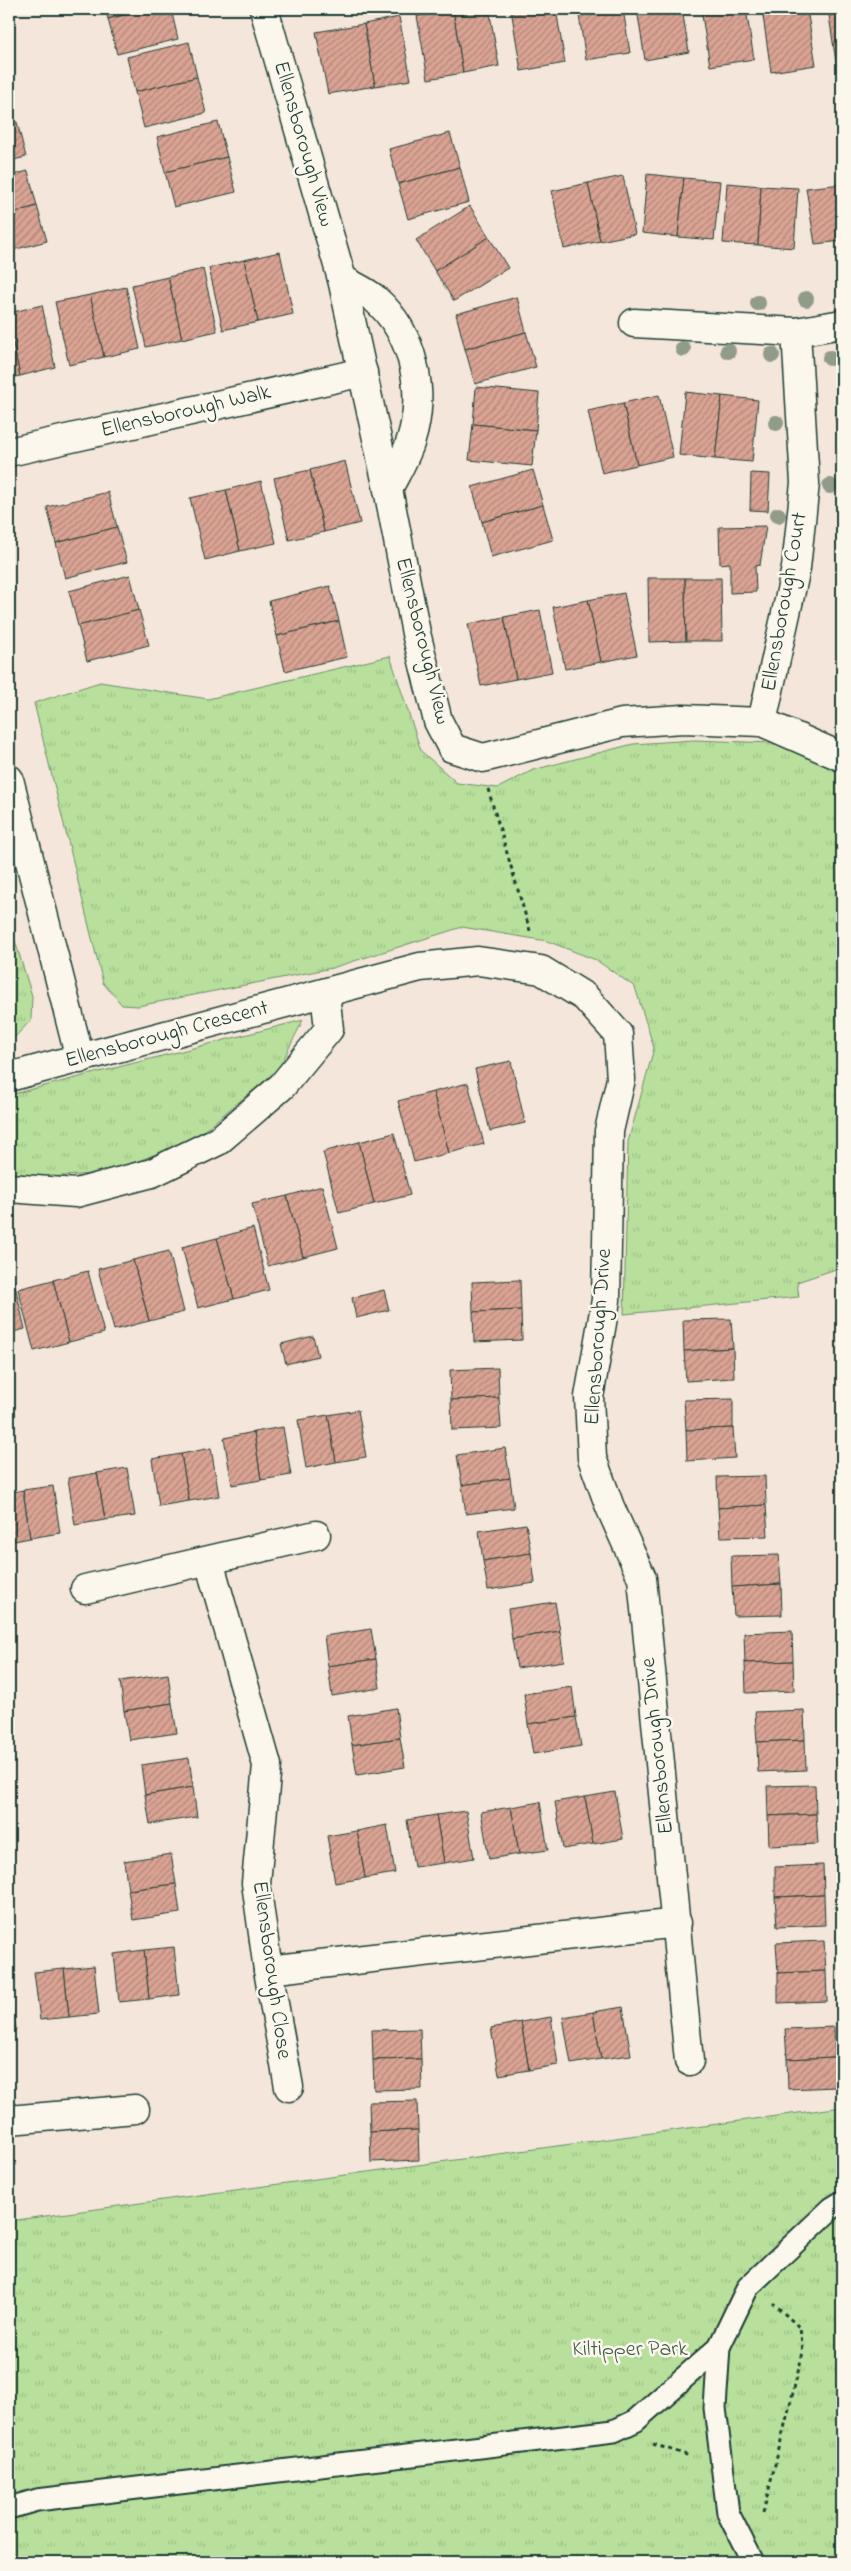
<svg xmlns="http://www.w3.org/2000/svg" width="851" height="2571" viewBox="0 0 851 2571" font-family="'Indie Flower',sans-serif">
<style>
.grass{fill:url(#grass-tufts);stroke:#6c8e68}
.building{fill:url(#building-hatch);stroke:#1f3d34}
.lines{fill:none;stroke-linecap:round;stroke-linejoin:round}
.lane-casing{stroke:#1f3d34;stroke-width:25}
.street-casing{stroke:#1f3d34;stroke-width:31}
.path{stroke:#1f3d34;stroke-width:3;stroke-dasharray:4 4;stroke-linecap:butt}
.lane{stroke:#fbf7ec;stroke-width:21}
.street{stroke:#fbf7ec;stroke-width:28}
.tree{fill:#909b8a}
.labels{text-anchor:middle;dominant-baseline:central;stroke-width:5;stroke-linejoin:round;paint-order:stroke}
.street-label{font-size:22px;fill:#1f3d34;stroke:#fbf7ec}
.park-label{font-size:22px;fill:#3e5e49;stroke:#fbf7ec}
</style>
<defs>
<pattern id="grass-tufts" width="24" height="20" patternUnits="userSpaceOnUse" patternTransform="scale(1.25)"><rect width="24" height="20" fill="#b8e09c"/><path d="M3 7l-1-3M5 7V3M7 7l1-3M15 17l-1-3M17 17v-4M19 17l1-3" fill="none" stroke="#9ec187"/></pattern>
<pattern id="building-hatch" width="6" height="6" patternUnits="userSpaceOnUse" patternTransform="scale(1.25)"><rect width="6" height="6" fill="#daa393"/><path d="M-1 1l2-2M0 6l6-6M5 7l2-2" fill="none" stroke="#b08679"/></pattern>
</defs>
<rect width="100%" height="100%" fill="#f4e6da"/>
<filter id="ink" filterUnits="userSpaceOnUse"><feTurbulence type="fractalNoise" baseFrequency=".02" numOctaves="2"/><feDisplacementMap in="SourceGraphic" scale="10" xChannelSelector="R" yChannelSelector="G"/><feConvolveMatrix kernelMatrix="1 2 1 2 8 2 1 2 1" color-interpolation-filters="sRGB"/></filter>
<g filter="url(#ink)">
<!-- grass -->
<g class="grass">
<polygon points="390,656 421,751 457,783 498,788 533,770 633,744 694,740 774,743 842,767 842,1267 797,1282 799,1297 624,1314 628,1142 654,1048 635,987 596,960 547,941 462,927 332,968 138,1006 122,1005 103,983 34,703 100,682 208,699"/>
<polygon points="9,921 32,996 31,1020 13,1039 9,1040"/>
<polygon points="303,1020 278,1070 191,1141 106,1173 36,1178 9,1175 9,1095"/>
<polygon points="842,2107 842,2562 9,2562 9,2221"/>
</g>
<!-- building -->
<g class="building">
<polygon points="105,9 149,9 108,19"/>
<polygon points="149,9 171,9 178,39 117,54 108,19"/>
<polygon points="463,9 489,9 499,66 463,73 453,10"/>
<polygon points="511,9 556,9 565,63 521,71"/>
<polygon points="578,9 623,9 630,53 586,60"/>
<polygon points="637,9 682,9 689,52 645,60"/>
<polygon points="701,9 746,9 754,59 710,66"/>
<polygon points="762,9 807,9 816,65 771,72"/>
<polygon points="828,9 842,9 842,61 836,62"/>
<polygon points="453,10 463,73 428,79 417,16"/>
<polygon points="399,17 411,80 375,86 364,24"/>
<polygon points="364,24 375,86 328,94 316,32"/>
<polygon points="189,42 197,77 135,92 127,57"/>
<polygon points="197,77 206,113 144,128 135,92"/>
<polygon points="17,122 26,157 9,161 9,124"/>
<polygon points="218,122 227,157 165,172 157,137"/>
<polygon points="450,133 460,167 398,184 389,149"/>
<polygon points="227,157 236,192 174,207 165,172"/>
<polygon points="460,167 469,202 408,219 398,184"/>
<polygon points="28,171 37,206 9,214 9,176"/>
<polygon points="647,174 684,178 678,237 642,233"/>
<polygon points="623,176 635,234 600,241 588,183"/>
<polygon points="684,178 720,181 714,240 678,237"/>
<polygon points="588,183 600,241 564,249 552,191"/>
<polygon points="727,183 761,186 758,245 723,243"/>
<polygon points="842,184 842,241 815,244 806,188"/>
<polygon points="761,186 798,188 794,248 758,245"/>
<polygon points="37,206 47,241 9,251 9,214"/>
<polygon points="470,206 489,237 435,271 416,240"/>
<polygon points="489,237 508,268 454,301 435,271"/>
<polygon points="280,252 293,314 258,322 244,260"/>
<polygon points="244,260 258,322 223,330 209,268"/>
<polygon points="203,269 217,331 182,339 168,277"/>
<polygon points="168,277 182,339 146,347 132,285"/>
<polygon points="126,287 140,349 104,357 90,295"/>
<polygon points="90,295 104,357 69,365 55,302"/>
<polygon points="517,297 526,332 465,349 456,314"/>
<polygon points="42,305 55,367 20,376 9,325 9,313"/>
<polygon points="9,325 20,376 9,378"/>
<polygon points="526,332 536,367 475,384 465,349"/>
<polygon points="476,387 539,393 536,430 473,424"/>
<polygon points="685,392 722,396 715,459 679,455"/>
<polygon points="659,395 673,457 637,465 623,403"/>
<polygon points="722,396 758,400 752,462 715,459"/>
<polygon points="623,403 637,465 602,473 588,411"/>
<polygon points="842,413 842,464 835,414"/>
<polygon points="473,424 536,430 532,466 469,460"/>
<polygon points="345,461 360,523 324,532 310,470"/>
<polygon points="310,470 324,532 289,540 274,478"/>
<polygon points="533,470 543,505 482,522 472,487"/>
<polygon points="751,473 770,474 768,511 750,510"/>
<polygon points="261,481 276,543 240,551 226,490"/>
<polygon points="226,490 240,551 205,560 190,498"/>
<polygon points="108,492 117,527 56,543 47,507"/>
<polygon points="543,505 553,540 491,557 482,522"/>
<polygon points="766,526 760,565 755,566 756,592 730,593 730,563 720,564 719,527"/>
<polygon points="117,527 127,562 65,578 56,543"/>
<polygon points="130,575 139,610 78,626 69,591"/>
<polygon points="648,578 685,578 686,641 649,642"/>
<polygon points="685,578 721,578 722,641 686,641"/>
<polygon points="330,586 339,621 277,636 269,601"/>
<polygon points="624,593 637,655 601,662 588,600"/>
<polygon points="588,600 601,662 565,669 553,607"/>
<polygon points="139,610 149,645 87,661 78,626"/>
<polygon points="540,610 552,672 516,679 504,617"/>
<polygon points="504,617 516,679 481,686 468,624"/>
<polygon points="339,621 347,657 285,671 277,636"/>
<polygon points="842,696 842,713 838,712"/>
<polygon points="511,1061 525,1123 490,1131 475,1069"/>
<polygon points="468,1083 484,1144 449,1153 433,1092"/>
<polygon points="433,1092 449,1153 414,1162 398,1101"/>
<polygon points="394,1133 410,1195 374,1204 359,1142"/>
<polygon points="359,1142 374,1204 339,1213 323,1152"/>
<polygon points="322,1186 338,1248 303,1257 287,1196"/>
<polygon points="287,1196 303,1257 268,1266 252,1204"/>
<polygon points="253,1228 269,1290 234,1299 217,1238"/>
<polygon points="217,1238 234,1299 198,1308 182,1247"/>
<polygon points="169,1251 184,1312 149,1321 133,1260"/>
<polygon points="133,1260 149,1321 114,1330 98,1269"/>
<polygon points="9,1268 11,1268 25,1329 9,1333"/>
<polygon points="88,1271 104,1333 69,1342 53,1280"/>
<polygon points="53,1280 69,1342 34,1351 18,1289"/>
<polygon points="520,1280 521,1310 473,1312 472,1282"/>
<polygon points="384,1290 389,1310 356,1318 352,1298"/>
<polygon points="521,1310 522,1340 474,1342 473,1312"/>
<polygon points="731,1319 733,1348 684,1351 683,1320"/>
<polygon points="313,1336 318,1356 286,1364 281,1344"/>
<polygon points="733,1348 734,1378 686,1381 684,1351"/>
<polygon points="498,1368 499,1398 451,1400 450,1370"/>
<polygon points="499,1398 501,1428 452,1430 451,1400"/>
<polygon points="733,1399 733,1428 686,1430 684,1400"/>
<polygon points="358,1410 366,1457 336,1462 328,1415"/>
<polygon points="328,1415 336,1462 306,1468 298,1420"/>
<polygon points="283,1427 291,1475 261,1480 254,1432"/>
<polygon points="733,1428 735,1458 687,1461 686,1430"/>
<polygon points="254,1432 261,1480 232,1485 224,1438"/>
<polygon points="211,1448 219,1496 189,1501 181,1454"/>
<polygon points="505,1448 510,1478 462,1485 457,1455"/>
<polygon points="181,1454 189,1501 159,1506 152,1459"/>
<polygon points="127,1468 135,1516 105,1520 97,1473"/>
<polygon points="97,1473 105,1520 75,1525 68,1478"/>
<polygon points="765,1476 766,1505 718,1508 717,1477"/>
<polygon points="510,1478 514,1508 466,1514 462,1485"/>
<polygon points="53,1486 60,1533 30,1538 23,1490"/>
<polygon points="23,1490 30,1538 9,1542 9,1493"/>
<polygon points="766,1505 768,1536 720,1537 718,1508"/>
<polygon points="526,1524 531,1553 483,1561 479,1531"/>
<polygon points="531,1553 535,1583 488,1590 483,1561"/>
<polygon points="779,1555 781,1584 732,1587 731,1556"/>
<polygon points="781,1584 782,1615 734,1616 732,1587"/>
<polygon points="555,1602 560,1631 512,1639 508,1609"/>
<polygon points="371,1629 376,1659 328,1666 324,1636"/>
<polygon points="560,1631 564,1661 517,1668 512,1639"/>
<polygon points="792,1631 793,1661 745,1663 744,1633"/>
<polygon points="376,1659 380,1688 332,1696 328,1666"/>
<polygon points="793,1661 794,1691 746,1693 745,1663"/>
<polygon points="168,1674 172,1703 124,1711 120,1681"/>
<polygon points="572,1687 576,1717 528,1724 524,1694"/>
<polygon points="172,1703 177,1733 129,1740 124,1711"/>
<polygon points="396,1708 400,1738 352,1745 348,1716"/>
<polygon points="804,1710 805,1740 757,1742 755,1712"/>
<polygon points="576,1717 581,1746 533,1754 528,1724"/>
<polygon points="400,1738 405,1767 357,1775 352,1745"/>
<polygon points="805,1740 806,1770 758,1772 757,1742"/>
<polygon points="189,1758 193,1787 145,1795 141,1765"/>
<polygon points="815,1785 816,1814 768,1816 767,1786"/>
<polygon points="193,1787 197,1817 150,1824 145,1795"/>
<polygon points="615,1792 623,1839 593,1844 585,1797"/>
<polygon points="585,1797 593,1844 563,1849 555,1802"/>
<polygon points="540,1802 548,1850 519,1854 511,1807"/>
<polygon points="511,1807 519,1854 489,1859 481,1812"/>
<polygon points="466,1811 474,1858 444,1863 436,1815"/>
<polygon points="816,1814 818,1844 769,1846 768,1816"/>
<polygon points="436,1815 444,1863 414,1867 407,1820"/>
<polygon points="387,1825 395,1873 365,1878 357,1831"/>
<polygon points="357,1831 365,1878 335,1883 327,1836"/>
<polygon points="171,1854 176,1884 128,1890 124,1861"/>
<polygon points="823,1865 824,1895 775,1897 775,1867"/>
<polygon points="176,1884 180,1913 133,1920 128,1890"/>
<polygon points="824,1895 825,1925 777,1927 775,1897"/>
<polygon points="824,1941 826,1971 778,1973 776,1943"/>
<polygon points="174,1947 179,1995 149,1999 144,1950"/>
<polygon points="144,1950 149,1999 119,2002 114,1954"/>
<polygon points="94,1966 99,2014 69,2017 64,1969"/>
<polygon points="64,1969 69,2017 40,2020 34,1972"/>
<polygon points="826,1971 827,2001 778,2003 778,1973"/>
<polygon points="9,1981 16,2029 9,2030"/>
<polygon points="623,2007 631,2055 601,2059 593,2012"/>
<polygon points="593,2012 601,2059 571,2064 563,2017"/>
<polygon points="551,2017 558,2065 529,2070 521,2022"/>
<polygon points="521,2022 529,2070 499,2075 491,2028"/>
<polygon points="834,2027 835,2057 787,2059 785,2029"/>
<polygon points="420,2029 421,2059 373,2060 372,2030"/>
<polygon points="835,2057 836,2087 788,2089 787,2059"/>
<polygon points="421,2059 422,2089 374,2090 373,2060"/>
<polygon points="417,2101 418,2130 370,2132 369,2102"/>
<polygon points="418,2130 419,2160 371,2162 370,2132"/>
</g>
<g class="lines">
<!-- lane casing -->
<g class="lane-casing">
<g id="lane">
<polyline points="9,2508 37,2500 614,2431 635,2421 719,2347"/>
<polyline points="752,2560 728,2513 715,2408 719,2347 748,2287 832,2208 842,2202"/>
</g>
</g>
<!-- street casing -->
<g class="street-casing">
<g id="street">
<polyline points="264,9 342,279 388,489 416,633 438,721 452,748 483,758 622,723 683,719 762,722 842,757"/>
<path d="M 342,279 C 353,286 366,291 375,299 C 414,333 426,392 411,440 C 406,457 396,473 388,489"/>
<polyline points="634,323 796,332 842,324"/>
<polyline points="9,452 363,372"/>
<polyline points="762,722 796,568 805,483 796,332"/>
<polyline points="9,779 80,1059"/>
<polyline points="9,1077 420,967 478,961 541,970 585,997 618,1034 621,1079 609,1131 606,1300 589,1397 592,1458 610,1507 642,1578 689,2061"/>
<polyline points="9,1188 76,1193 152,1173 218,1141 282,1086 329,1029 325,993"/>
<polyline points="209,1561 267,1765 256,1883 268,1970 289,2087"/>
<polyline points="85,1589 316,1535"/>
<polyline points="268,1970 677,1923"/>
<polyline points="9,2120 135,2109"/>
</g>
</g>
<!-- path -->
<g class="path">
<polyline points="488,789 531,934"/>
<polyline points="653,2444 690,2456"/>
<polyline points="763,2513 803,2352 800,2328 773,2303"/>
</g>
<!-- lane -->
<use href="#lane" class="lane"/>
<!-- street -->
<use href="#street" class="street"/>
</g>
<!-- trees -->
<g class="tree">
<circle cx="806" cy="299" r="8"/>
<circle cx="758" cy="303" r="8"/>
<circle cx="683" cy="349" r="8"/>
<circle cx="728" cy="351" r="8"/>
<circle cx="772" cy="355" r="8"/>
<circle cx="830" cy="358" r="8"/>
<circle cx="776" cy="423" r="8"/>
<circle cx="830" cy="486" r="8"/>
<circle cx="778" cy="515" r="8"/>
</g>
</g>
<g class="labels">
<!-- street labels -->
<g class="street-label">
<text transform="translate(303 144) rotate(74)">Ellensborough View</text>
<text transform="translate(186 412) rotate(-13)">Ellensborough Walk</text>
<text transform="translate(785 602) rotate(-80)">Ellensborough Court</text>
<text transform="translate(422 641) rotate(76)">Ellensborough View</text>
<text transform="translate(167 1035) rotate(-15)">Ellensborough Crescent</text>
<text transform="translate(599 1337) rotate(-86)">Ellensborough Drive</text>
<text transform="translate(658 1746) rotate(-96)">Ellensborough Drive</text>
<text transform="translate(271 1970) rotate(82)">Ellensborough Close</text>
</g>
<!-- park labels -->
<g class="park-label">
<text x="630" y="2350">Kiltipper Park</text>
</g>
</g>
<!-- margin -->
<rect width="851" height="2571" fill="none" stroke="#fbf7ec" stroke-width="30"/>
<rect x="15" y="15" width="821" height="2541" fill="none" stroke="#1f3d34" stroke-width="2" filter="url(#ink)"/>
</svg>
